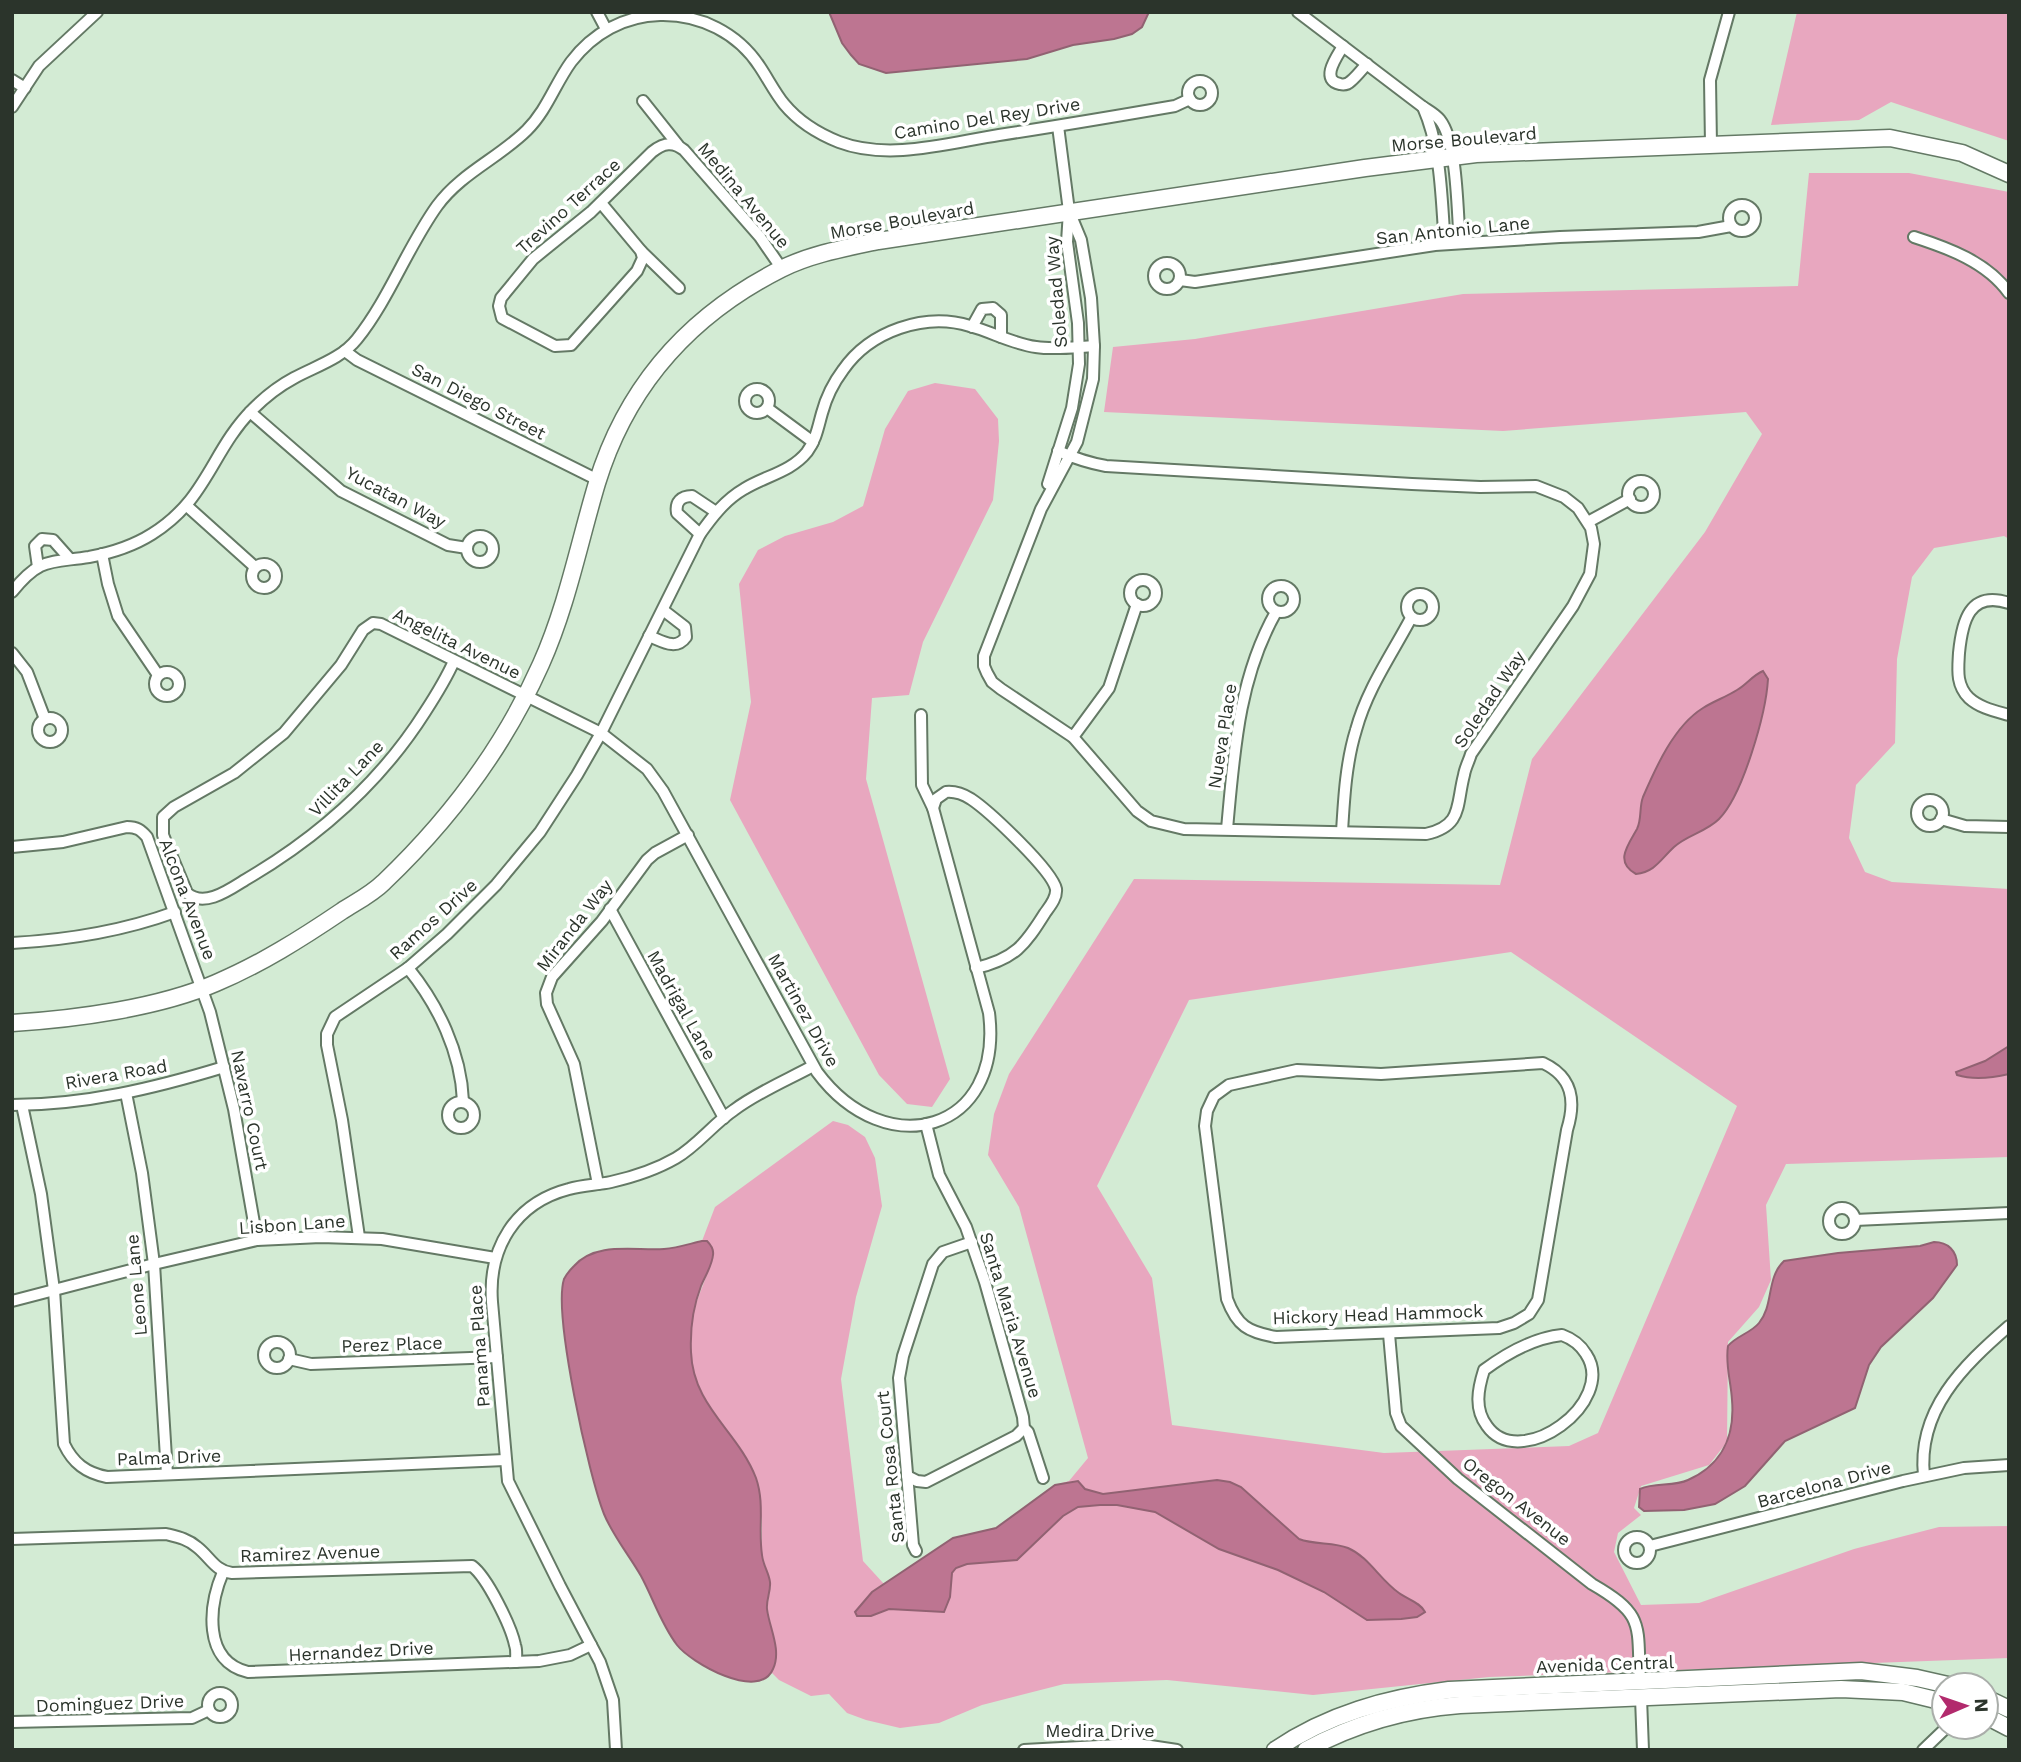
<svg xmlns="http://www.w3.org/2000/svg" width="2021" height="1762" viewBox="0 0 2021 1762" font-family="'Work Sans',sans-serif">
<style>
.green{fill:#e8a7bf;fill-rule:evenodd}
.water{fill:#bd7591;stroke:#916272;stroke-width:2}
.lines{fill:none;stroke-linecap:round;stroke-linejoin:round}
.street-casing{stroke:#647965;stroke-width:14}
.secondary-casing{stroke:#647965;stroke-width:19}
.street{stroke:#fff;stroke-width:10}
.secondary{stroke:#fff;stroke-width:16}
.labels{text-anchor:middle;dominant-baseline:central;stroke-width:7;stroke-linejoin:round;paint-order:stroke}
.street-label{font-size:18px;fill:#2b342b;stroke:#fff}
</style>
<rect width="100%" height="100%" fill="#d3ebd4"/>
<!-- green -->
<g class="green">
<polygon points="1797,12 2009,12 2009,141 1891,102 1859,120 1771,125"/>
<path d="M 1809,173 L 1909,173 L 2009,192 L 2009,539 L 2004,536 L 1934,548 L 1912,577 L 1897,659 L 1895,743 L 1856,785 L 1849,838 L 1865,872 L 1892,882 L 2009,889 L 2009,1157 L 1786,1164 L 1766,1205 L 1771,1280 L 1759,1307 L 1728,1342 L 1727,1442 L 1709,1465 L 1641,1486 L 1634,1508 L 1641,1515 L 1618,1533 L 1614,1552 L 1641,1605 L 1699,1603 L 1854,1549 L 1939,1527 L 2009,1526 L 2009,1658 L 1489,1677 L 1313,1695 L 1167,1680 L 1064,1684 L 982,1705 L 939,1723 L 900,1728 L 866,1720 L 847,1713 L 829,1694 L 811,1696 L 779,1680 L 771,1672 L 774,1659 L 774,1638 L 767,1608 L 771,1584 L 762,1555 L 762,1520 L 747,1461 L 706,1405 L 695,1381 L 691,1356 L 690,1333 L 695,1306 L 709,1269 L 707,1241 L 702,1241 L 715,1207 L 833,1121 L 848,1125 L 865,1137 L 875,1158 L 882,1206 L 856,1297 L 841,1379 L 863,1561 L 884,1584 L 953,1538 L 996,1528 L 1008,1521 L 1055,1485 L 1069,1481 L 1088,1458 L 1019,1207 L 988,1155 L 994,1114 L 1009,1074 L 1134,879 L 1500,885 L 1532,759 L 1705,532 L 1762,434 L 1746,412 L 1503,431 L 1104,412 L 1113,347 L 1195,339 L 1463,294 L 1798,286 ZM 1511,952 L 1737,1106 L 1598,1433 L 1569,1446 L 1384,1453 L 1172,1425 L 1152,1278 L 1097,1186 L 1189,1000 Z"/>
<polygon points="935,383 975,389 998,419 999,441 993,500 923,642 909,695 872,698 866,779 950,1079 932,1107 907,1104 879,1075 730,800 751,702 739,584 758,550 785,536 833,522 863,506 885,429 908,391"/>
</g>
<!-- water -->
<g class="water">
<polygon points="829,12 1149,12 1142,27 1132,34 1114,39 1073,45 1027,59 886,73 859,64 851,55 842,43"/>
<path d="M 1763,671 L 1768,679 C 1766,713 1743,795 1719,819 C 1706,832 1687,835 1674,847 C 1661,859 1655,872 1636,874 C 1614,862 1628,845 1637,829 C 1642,819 1639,807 1643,797 C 1656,767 1674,726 1703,708 C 1714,701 1726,697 1737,690 C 1746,685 1753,675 1763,671 Z"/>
<path d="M 2009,1046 L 2009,1074 C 1992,1078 1973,1080 1957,1075 L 1956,1072 L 1985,1061 Z"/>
<path d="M 702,1241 L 707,1241 C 711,1245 714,1249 713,1255 C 712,1266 705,1276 701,1286 C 693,1307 690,1330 691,1352 C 693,1407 738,1431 756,1478 C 765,1504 758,1529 762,1555 C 763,1565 769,1573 770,1582 C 771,1591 766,1600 767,1609 C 769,1627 782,1650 773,1669 C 759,1702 690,1662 677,1645 C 661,1624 653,1598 641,1576 C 629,1555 613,1536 604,1514 C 589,1477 553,1314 564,1279 C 566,1275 571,1269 574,1266 C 596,1241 635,1251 664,1249 C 677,1248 689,1244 702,1241 Z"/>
<path d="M 1934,1242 C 1948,1242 1957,1251 1957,1265 L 1933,1298 L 1881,1347 L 1869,1365 L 1855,1408 L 1785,1441 L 1745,1486 L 1715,1504 L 1684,1510 L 1644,1511 L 1639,1507 L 1640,1489 C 1655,1482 1673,1487 1688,1480 C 1722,1465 1735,1436 1732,1400 C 1731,1381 1725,1365 1728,1346 C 1736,1336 1751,1333 1759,1323 C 1774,1305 1766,1278 1784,1261 L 1838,1253 L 1920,1246 Z"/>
<path d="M 1217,1480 L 1230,1482 L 1241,1487 L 1299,1539 C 1315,1545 1333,1542 1348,1548 C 1369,1557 1380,1580 1399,1593 C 1407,1599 1421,1603 1425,1612 L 1417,1617 L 1401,1619 L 1367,1620 L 1324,1592 L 1278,1570 L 1219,1549 L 1155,1512 L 1117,1505 L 1100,1505 L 1078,1507 L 1063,1516 L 1017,1560 L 967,1564 L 956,1568 L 952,1573 L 950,1597 L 944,1612 L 889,1609 L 871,1616 L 857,1616 L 855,1612 L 872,1592 L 953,1538 L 996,1528 L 1055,1485 L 1078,1481 L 1085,1489 L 1103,1494 Z"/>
</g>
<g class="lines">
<!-- street casing -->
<g class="street-casing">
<g id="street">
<polyline points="597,12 606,29"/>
<path d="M 1298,12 L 1423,107 C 1429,111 1435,114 1440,120 C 1458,143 1457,213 1460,243"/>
<path d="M 1343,46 C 1338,55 1319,80 1340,84 C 1344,85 1348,84 1351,81 C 1357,76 1362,69 1367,64"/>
<polyline points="12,80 25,88"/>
<circle cx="1200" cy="93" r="12"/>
<polyline points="643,101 678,145"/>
<polyline points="12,107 39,66 97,12"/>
<path d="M 1423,107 C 1442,150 1441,199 1445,244"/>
<polyline points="1711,145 1710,80 1729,12"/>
<path d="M 601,203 L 641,251 L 643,258 L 637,271 L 571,345 L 555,346 L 502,318 L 499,306 L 501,298 L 533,259 L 591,212 L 652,152 C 663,143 673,141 684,150 L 760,237 L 782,269"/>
<circle cx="1742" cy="218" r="13"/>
<path d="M 1914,237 C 1948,248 1987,262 2009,293"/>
<polyline points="641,251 679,288"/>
<circle cx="1167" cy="276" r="13"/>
<polyline points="1180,280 1195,282 1435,245 1560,237 1698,232 1731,226"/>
<polyline points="972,327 982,309 993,308 1001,315 1001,337"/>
<polyline points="345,351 357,360 598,480"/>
<circle cx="757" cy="401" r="12"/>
<polyline points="767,408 813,442"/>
<polyline points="250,412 341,491 448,545 467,548"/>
<path d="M 1058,451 C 1074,458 1089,463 1106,466 L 1412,484 L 1480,487 L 1536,486 L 1564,497 L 1578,508 L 1591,528 L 1594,544 L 1590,574 L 1573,606 L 1471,754 C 1469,761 1465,768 1464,775 C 1456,805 1463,826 1426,834 L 1184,829 L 1151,821 L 1137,811 L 1073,737 L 1001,689 L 992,682 L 987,673 L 984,666 L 984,656 L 1041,509 L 1077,442 L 1093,379 L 1094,346 L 1091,298 L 1081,240 L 1069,211"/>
<circle cx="1641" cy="494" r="13"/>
<polyline points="1048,484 1072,408 1079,364 1078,323 1067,242 1069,211 1058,126"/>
<polyline points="187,506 255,567"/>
<polyline points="1588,522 1630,499"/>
<path d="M 700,534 L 677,513 C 675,502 681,496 692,496 L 716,512"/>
<circle cx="480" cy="549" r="13"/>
<polyline points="102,554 108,584 118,616 158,675"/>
<circle cx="264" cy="576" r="12"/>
<polyline points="38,567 35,546 42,539 53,540 69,558"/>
<circle cx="1143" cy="593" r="13"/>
<circle cx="1281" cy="599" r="13"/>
<path d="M 12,592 C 40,557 50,563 89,557 C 111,553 133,546 152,534 C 208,499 211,451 253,409 C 265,397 279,386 294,378 C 316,366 341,359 357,339 C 389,299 407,248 437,206 C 461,173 499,158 527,130 C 547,110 555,84 571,62 C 593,33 624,16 660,15 C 700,14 738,33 760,67 C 768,79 775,93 784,104 C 798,121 819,134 839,142 C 889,161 948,143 999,135 C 1058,126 1117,116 1175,106 L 1190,99"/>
<circle cx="1420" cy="607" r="13"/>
<path d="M 2009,603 C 1969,590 1962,622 1959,653 C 1958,670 1956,685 1969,698 C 1980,708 1995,711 2009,715"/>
<path d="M 649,636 C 662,641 676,651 686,637 L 685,627 L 663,610"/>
<polyline points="12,653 27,672 45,719"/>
<path d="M 454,661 C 446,679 436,695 425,712 C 380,783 317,838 245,880 C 229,890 204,908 187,893 L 163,835 L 163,817 L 174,807 L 234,773 L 284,733 L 341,665 L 363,630 L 373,623 L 381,624 L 601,733 L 647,769 L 663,791 L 817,1072 C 886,1165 1004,1132 989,1013 L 933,808 L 922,785 L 921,715"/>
<circle cx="167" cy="684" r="12"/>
<circle cx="50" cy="730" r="12"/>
<polyline points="1073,737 1109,688 1137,604"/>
<circle cx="1930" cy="813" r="13"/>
<path d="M 933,808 L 936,799 L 946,792 C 956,791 963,794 971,799 C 989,811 1052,870 1056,889 C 1057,898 1050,906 1045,913 C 1025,945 1015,959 976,968"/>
<polyline points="1941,819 1965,826 2009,827"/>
<path d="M 1227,829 C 1234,754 1238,679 1276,612"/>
<path d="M 1342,832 C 1344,798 1346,762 1356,730 C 1367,689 1392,654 1411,618"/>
<path d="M 12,847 L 63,842 L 127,827 C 137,827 141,830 147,837 L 210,1012 L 234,1109 L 257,1240"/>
<polyline points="610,909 724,1118"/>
<path d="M 12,943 C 68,940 123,931 175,912"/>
<path d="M 408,968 C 438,1005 461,1052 463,1101"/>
<path d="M 1543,1063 C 1573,1077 1576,1101 1567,1130 L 1538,1300 L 1529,1314 L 1514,1323 L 1499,1328 L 1276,1337 C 1248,1332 1237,1326 1227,1299 L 1205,1126 L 1207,1111 L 1214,1096 L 1229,1085 L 1297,1070 L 1381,1074 Z"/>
<polyline points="126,1093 142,1173 154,1264 167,1474"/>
<circle cx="461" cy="1115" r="13"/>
<path d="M 12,1105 C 85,1105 155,1088 224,1067"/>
<path d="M 22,1105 L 41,1194 L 54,1290 L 64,1444 C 73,1463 86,1473 107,1477 L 505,1460"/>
<polyline points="926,1124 939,1175 966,1227 985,1282 1023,1417 1024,1428 1028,1432 1043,1478"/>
<polyline points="598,1184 574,1064 547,1004 546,993 552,977 602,921 647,860 655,853 688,835"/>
<circle cx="1842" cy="1221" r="13"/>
<polyline points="1855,1220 2009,1213"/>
<path d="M 359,1237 L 342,1120 L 327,1045 L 327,1034 L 335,1017 L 408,968 L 447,934 L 496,885 L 540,832 L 577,775 L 601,733 L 700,534 C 712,517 725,500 744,489 C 765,476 791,472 807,452 C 816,440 818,427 822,413 C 826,398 834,382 843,370 C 870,331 925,312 970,326 C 992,332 1013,344 1036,347 C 1055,350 1075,347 1094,346"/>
<polyline points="12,1301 154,1264 257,1240 321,1237 382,1239 495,1258"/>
<path d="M 1389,1334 L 1396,1413 L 1401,1426 L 1458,1479 L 1592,1584 C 1646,1615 1637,1625 1640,1682"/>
<path d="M 1562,1335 C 1573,1339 1580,1344 1586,1354 C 1618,1402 1520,1473 1487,1426 C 1474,1409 1478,1389 1484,1370 C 1507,1353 1533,1338 1562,1335 Z"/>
<circle cx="277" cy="1355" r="13"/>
<polyline points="289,1359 311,1364 497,1357"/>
<polyline points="907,1476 917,1481 926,1482 1016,1436 1024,1428"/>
<path d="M 1924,1476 C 1917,1410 1963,1366 2009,1326"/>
<circle cx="1637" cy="1550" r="13"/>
<path d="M 12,1539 L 166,1534 C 178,1537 188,1539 197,1547 C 210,1557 215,1571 232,1573 L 472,1566 C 487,1577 511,1626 515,1645 C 517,1650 516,1656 516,1662"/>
<polyline points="1650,1546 1903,1481 1964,1468 2009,1465"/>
<polyline points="916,1551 913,1545 899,1378 903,1356 933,1264 943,1252 972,1242"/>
<path d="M 223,1572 C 209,1605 202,1661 248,1672 L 539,1661 L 570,1655 L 591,1645"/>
<circle cx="220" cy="1705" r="12"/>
<polyline points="1641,1698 1643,1750"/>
<polyline points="12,1722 192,1718 209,1710"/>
<path d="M 616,1750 L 613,1700 L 600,1662 L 560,1586 L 508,1481 L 492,1302 C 488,1248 515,1203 569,1189 C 583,1185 597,1185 611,1182 C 633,1177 657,1169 676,1158 C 698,1145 713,1124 734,1110 C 758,1092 787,1080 813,1066"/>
<polyline points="1024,1750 1137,1744 1177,1750"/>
<polyline points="1923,1750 1946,1728"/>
</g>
</g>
<!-- secondary casing -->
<g class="secondary-casing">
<g id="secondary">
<path d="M 12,1023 C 76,1019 158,1008 216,983 C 261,964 302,938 342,911 C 356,902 372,894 384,882 C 450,819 504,747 541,664 C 567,606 579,543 597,483 C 627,385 690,315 781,269 C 811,254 845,248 878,241 L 1365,168 L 1476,154 L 1890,138 L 1962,153 L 2009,174"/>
<polyline points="1986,1698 2009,1709"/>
<polyline points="1986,1716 2009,1728"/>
<path d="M 1275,1750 C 1328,1714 1387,1698 1449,1690 L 1861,1671 L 1917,1678 L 1948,1685"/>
<path d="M 1306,1750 C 1354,1724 1406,1709 1460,1705 L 1841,1689 L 1903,1692 L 1944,1702"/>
</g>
</g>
<!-- street -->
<use href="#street" class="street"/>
<!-- secondary -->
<use href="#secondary" class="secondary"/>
</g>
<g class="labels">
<!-- street labels -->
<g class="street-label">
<text transform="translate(987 118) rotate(-9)">Camino Del Rey Drive</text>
<text transform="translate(1464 139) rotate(-5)">Morse Boulevard</text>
<text transform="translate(744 195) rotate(50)">Medina Avenue</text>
<text transform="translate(568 206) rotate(-42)">Trevino Terrace</text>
<text transform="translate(902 220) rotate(-10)">Morse Boulevard</text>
<text transform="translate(1453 230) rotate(-6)">San Antonio Lane</text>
<text transform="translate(1056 292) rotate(-95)">Soledad Way</text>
<text transform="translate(479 401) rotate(27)">San Diego Street</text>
<text transform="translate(396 497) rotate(28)">Yucatan Way</text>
<text transform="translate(457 643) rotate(26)">Angelita Avenue</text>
<text transform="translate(1489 699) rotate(-56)">Soledad Way</text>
<text transform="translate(1222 736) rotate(-81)">Nueva Place</text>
<text transform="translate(346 778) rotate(-46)">Villita Lane</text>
<text transform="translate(188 899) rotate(69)">Alcona Avenue</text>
<text transform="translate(433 919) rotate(-42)">Ramos Drive</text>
<text transform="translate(574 925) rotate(-52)">Miranda Way</text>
<text transform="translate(682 1005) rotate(61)">Madrigal Lane</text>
<text transform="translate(804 1010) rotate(61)">Martinez Drive</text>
<text transform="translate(116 1074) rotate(-10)">Rivera Road</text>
<text transform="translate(250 1110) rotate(78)">Navarro Court</text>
<text transform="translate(292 1224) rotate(-4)">Lisbon Lane</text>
<text transform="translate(136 1285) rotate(-95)">Leone Lane</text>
<text transform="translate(1378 1314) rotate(-2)">Hickory Head Hammock</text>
<text transform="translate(1011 1315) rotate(73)">Santa Maria Avenue</text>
<text transform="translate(392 1344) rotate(-2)">Perez Place</text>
<text transform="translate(479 1346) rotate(-94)">Panama Place</text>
<text transform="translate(169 1457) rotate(-2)">Palma Drive</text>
<text transform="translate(890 1467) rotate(-96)">Santa Rosa Court</text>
<text transform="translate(1824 1484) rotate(-15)">Barcelona Drive</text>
<text transform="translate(1517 1501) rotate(38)">Oregon Avenue</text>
<text transform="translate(310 1553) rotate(-2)">Ramirez Avenue</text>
<text transform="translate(361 1651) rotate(-3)">Hernandez Drive</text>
<text transform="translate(1605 1664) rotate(-2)">Avenida Central</text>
<text transform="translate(110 1703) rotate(-2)">Dominguez Drive</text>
<text x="1100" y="1730">Medira Drive</text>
</g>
</g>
<!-- border -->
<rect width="2021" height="1762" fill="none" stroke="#2b342b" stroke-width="28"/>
<!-- north arrow -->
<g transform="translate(1965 1706) rotate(88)"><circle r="33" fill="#ffffff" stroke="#aaaeaa" stroke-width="2"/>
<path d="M0-5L12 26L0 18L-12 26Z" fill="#b22a6d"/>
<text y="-10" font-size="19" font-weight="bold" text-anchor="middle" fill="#2b342b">N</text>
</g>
</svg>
